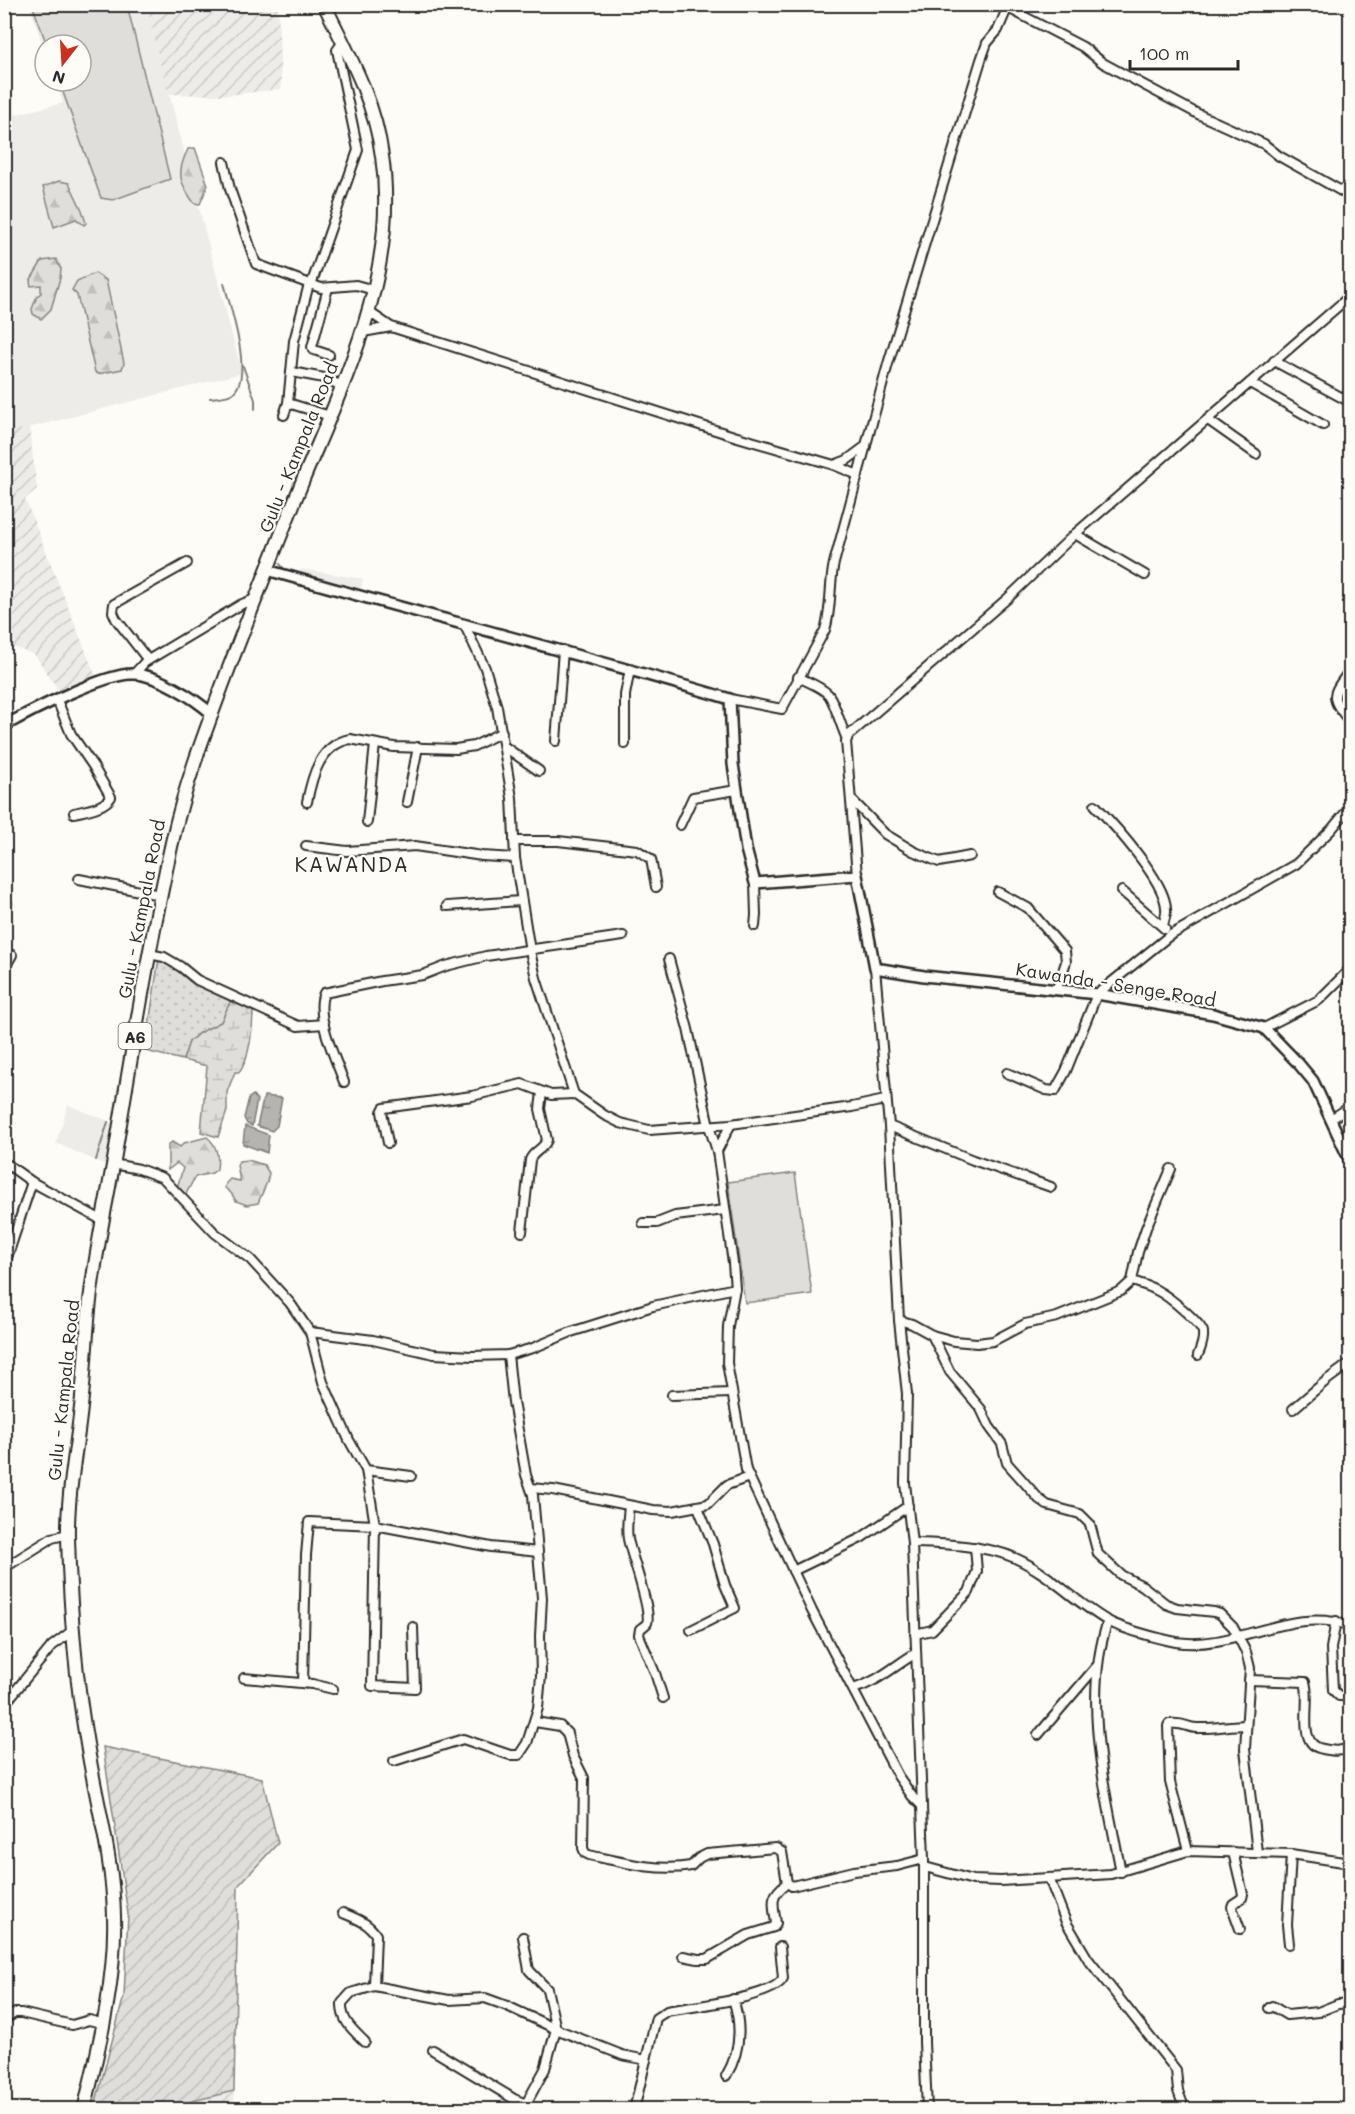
<svg xmlns="http://www.w3.org/2000/svg" width="1355" height="2114" viewBox="0 0 1355 2114" font-family="Mali,sans-serif">
<style>
.built{fill:#edece8}
.industrial{fill:url(#industrial-furrows)}
.grass{fill:url(#grass-dots);stroke:#858482;stroke-width:1.5}
.forest{fill:url(#forest-firs);stroke:#858482;stroke-width:1.5}
.wetland{fill:url(#wetland-marsh);stroke:#858482;stroke-width:1.5}
.park{fill:#dfdeda;stroke:#858482;stroke-width:1.5}
.garden{fill:url(#garden-furrows);stroke:#858482;stroke-width:1.5}
.water{fill:url(#water-ripples);stroke:#7e7d7b;stroke-width:1.5}
.lines{fill:none;stroke-linecap:round;stroke-linejoin:round}
.stream{stroke:#7e7d7b;stroke-width:2}
.minor-casing{stroke:#2b2b2b;stroke-width:12}
.tertiary-casing{stroke:#2b2b2b;stroke-width:14}
.primary-casing{stroke:#2b2b2b;stroke-width:16}
.minor{stroke:#fdfcf7;stroke-width:8}
.tertiary{stroke:#fdfcf7;stroke-width:9}
.primary{stroke:#fdfcf7;stroke-width:12}
.labels{text-anchor:middle;dominant-baseline:central;stroke-width:4.5;stroke-linejoin:round;paint-order:stroke}
.shield{fill:#fdfcf7;stroke:#6a6a68;stroke-width:1.5}
.shield-label{font-size:16px;font-weight:bold;fill:#2b2b2b}
.street-label{font-size:18px;fill:#2b2b2b;stroke:#fdfcf7}
.quarter-label{font-size:21px;letter-spacing:1.5px;fill:#2b2b2b;stroke:#fdfcf7}
</style>
<defs>
<pattern id="industrial-furrows" width="10" height="10" patternUnits="userSpaceOnUse" patternTransform="scale(1.5)"><rect width="10" height="10" fill="#edece8"/><path d="M-1 1l2-2M0 10L10 0M9 11l2-2" fill="none" stroke="#cbcbc7"/></pattern>
<pattern id="grass-dots" width="8" height="8" patternUnits="userSpaceOnUse" patternTransform="scale(1.5)"><rect width="8" height="8" fill="#dfdeda"/><path d="M2 2h.1M6 6h.1" fill="none" stroke="#c0bfbb" stroke-width="1.8" stroke-linecap="round"/></pattern>
<pattern id="forest-firs" width="22" height="20" patternUnits="userSpaceOnUse" patternTransform="scale(1.5)"><rect width="22" height="20" fill="#dfdeda"/><path d="M5 1l3.5 6h-7zM16 11l3.5 6h-7z" fill="#c0bfbb"/></pattern>
<pattern id="wetland-marsh" width="20" height="14" patternUnits="userSpaceOnUse" patternTransform="scale(1.5)"><rect width="20" height="14" fill="#dfdeda"/><path d="M1 5h8M5 5V1M11 12h8M15 12V8" fill="none" stroke="#c0bfbb"/></pattern>
<pattern id="garden-furrows" width="10" height="10" patternUnits="userSpaceOnUse" patternTransform="scale(1.5)"><rect width="10" height="10" fill="#dfdeda"/><path d="M-1 1l2-2M0 10L10 0M9 11l2-2" fill="none" stroke="#c0bfbb"/></pattern>
<pattern id="water-ripples" width="26" height="14" patternUnits="userSpaceOnUse" patternTransform="scale(1.5)"><rect width="26" height="14" fill="#b5b4b1"/><path d="M2 4q2-2 4 0t4 0M15 11q2-2 4 0t4 0" fill="none" stroke="#939390"/></pattern>
</defs>
<rect width="100%" height="100%" fill="#fdfcf7"/>
<filter id="ink" filterUnits="userSpaceOnUse"><feTurbulence type="fractalNoise" baseFrequency=".0167" numOctaves="2"/><feDisplacementMap in="SourceGraphic" scale="12" xChannelSelector="R" yChannelSelector="G"/><feConvolveMatrix kernelMatrix="1 2 1 2 8 2 1 2 1" color-interpolation-filters="sRGB"/></filter>
<g filter="url(#ink)">
<!-- built -->
<g class="built">
<polygon points="29,5 146,5 242,373 5,434 5,117 63,103 56,81 81,81 81,45 45,45 45,51"/>
<polygon points="301,569 363,579 360,592 299,576"/>
<polygon points="68,1105 119,1125 110,1167 56,1143"/>
</g>
<!-- industrial -->
<g class="industrial">
<polygon points="146,5 278,5 281,89 228,95 168,94"/>
<polygon points="29,427 37,489 25,499 96,677 61,694 35,655 5,644 5,434"/>
<polygon points="234,2091 234,2109 180,2109 180,2104"/>
</g>
<!-- grass -->
<polygon class="grass" points="159,958 231,1000 221,1022 199,1033 189,1042 183,1060 145,1051"/>
<!-- forest -->
<g class="forest">
<path d="M 195,148 L 208,185 L 200,204 L 194,203 C 179,182 176,173 188,149 Z"/>
<polygon points="59,181 69,183 82,210 86,223 84,225 76,219 54,227 43,187"/>
<polygon points="56,259 61,269 60,278 51,309 41,319 33,314 32,309 37,296 41,293 41,285 31,286 30,281 42,261"/>
<polygon points="95,273 106,280 124,363 122,369 98,374 95,372 77,295 72,290 77,281"/>
<path d="M 207,1137 C 217,1145 219,1156 217,1169 L 212,1173 L 195,1177 L 186,1194 L 177,1188 L 183,1168 L 177,1163 L 168,1170 L 168,1145 L 172,1142 L 180,1147 L 184,1143 Z"/>
<polygon points="248,1160 264,1165 269,1173 267,1182 258,1203 247,1205 236,1201 231,1193 225,1188 226,1183 230,1179 240,1181 237,1165 239,1161"/>
</g>
<!-- wetland -->
<path class="wetland" d="M 231,1000 L 253,1009 C 253,1026 250,1059 239,1072 L 235,1072 L 227,1092 L 227,1111 L 218,1137 L 201,1132 L 207,1066 L 183,1060 L 189,1042 L 199,1033 L 221,1022 Z"/>
<!-- park -->
<g class="park">
<polygon points="50,5 127,5 170,179 113,200 101,198 59,81 81,81 81,45 47,45 33,7"/>
<polygon points="795,1173 812,1294 745,1303 728,1182"/>
</g>
<!-- garden -->
<polygon class="garden" points="103,1747 262,1778 278,1843 238,1886 234,2091 180,2104 180,2109 94,2109 124,1996 128,1914"/>
<!-- water -->
<g class="water">
<polygon points="253,1095 257,1100 252,1126 247,1124 244,1118 249,1098"/>
<polygon points="264,1096 282,1098 277,1126 272,1131 257,1126"/>
<polygon points="245,1126 269,1135 267,1153 243,1144"/>
</g>
<g class="lines">
<!-- stream -->
<g class="stream">
<polyline points="243,366 255,400 255,409"/>
<path d="M 210,398 C 217,397 228,397 233,393 C 254,376 230,307 224,283"/>
<polyline points="280,564 284,569 298,574"/>
<polyline points="96,1160 108,1122"/>
</g>
<!-- minor casing -->
<g class="minor-casing">
<g id="minor">
<polyline points="1008,8 1083,47 1103,63 1153,90 1198,114 1264,144 1279,156 1350,196"/>
<polyline points="224,162 230,189 256,264 321,288 356,285 374,290"/>
<polyline points="311,285 358,150 337,50 343,42"/>
<polyline points="328,288 312,347 314,350 329,355"/>
<polyline points="369,312 391,327 734,436 834,465 858,475"/>
<polyline points="363,332 391,327"/>
<polyline points="1274,361 1350,402"/>
<polyline points="292,372 324,378 342,386"/>
<polyline points="1250,383 1323,425"/>
<polyline points="288,403 330,416"/>
<polyline points="284,415 288,403 294,341 309,284"/>
<polyline points="1208,420 1256,454"/>
<polyline points="834,465 847,460 866,446"/>
<polyline points="1075,534 1145,575"/>
<polyline points="464,624 485,668 497,707 512,798 515,858 530,951 536,978 574,1094 604,1115 620,1123 649,1130 731,1124 852,1107 885,1100"/>
<polyline points="148,660 116,619 113,612 114,604 187,563"/>
<path d="M 1350,670 C 1331,696 1329,696 1350,722"/>
<polyline points="134,674 145,662 242,604 255,599"/>
<path d="M 798,677 C 808,682 820,686 828,694 C 834,700 841,727 847,739"/>
<path d="M 730,699 L 782,709 L 825,630 C 832,608 829,585 834,563 L 888,364 L 981,60 L 987,43 L 998,30 L 1009,4"/>
<path d="M 57,700 L 71,734 L 93,766 L 111,797 C 104,808 86,810 74,813"/>
<polyline points="556,741 563,650"/>
<polyline points="625,744 625,695 630,669"/>
<polyline points="505,747 539,771"/>
<polyline points="852,800 885,834 913,851 939,862 970,856"/>
<path d="M 307,802 C 312,776 320,745 350,739 L 394,747 L 456,749 L 474,746 L 502,732"/>
<polyline points="407,802 418,747"/>
<path d="M 1095,805 C 1115,826 1165,881 1166,908 C 1167,914 1164,920 1163,926"/>
<polyline points="367,822 375,744"/>
<polyline points="680,825 693,797 737,790"/>
<polyline points="514,841 558,841 637,850 651,859 656,887"/>
<polyline points="306,846 347,851 415,846 482,856 515,858"/>
<polyline points="857,875 846,741 848,736 1008,598 1075,534 1350,296"/>
<polyline points="79,879 160,895"/>
<polyline points="1122,891 1165,929"/>
<polyline points="998,892 1028,908 1065,951 1066,962 1057,988"/>
<polyline points="4,895 7,903"/>
<polyline points="447,906 521,901"/>
<polyline points="755,926 756,915 755,883"/>
<polyline points="149,954 164,957 181,967 197,980 298,1026 324,1024"/>
<polyline points="669,959 688,1029 709,1126 717,1151 733,1263 735,1288 728,1326 727,1363 746,1470 812,1611 898,1776 912,1796 922,1806"/>
<polyline points="875,968 889,1126 899,1320 907,1394 905,1483 912,1543 924,1859 924,2042 927,2110"/>
<polyline points="4,969 12,955"/>
<polyline points="1264,1028 1319,1000 1350,969"/>
<polyline points="1007,1073 1046,1090 1055,1091 1066,1071 1097,994 1169,936 1296,864 1331,830 1350,807"/>
<path d="M 344,1082 C 336,1060 314,1015 324,993 L 382,981 L 423,975 L 446,966 L 486,956 L 623,936"/>
<polyline points="1331,1119 1350,1107"/>
<polyline points="889,1126 973,1160 1051,1187"/>
<polyline points="388,1143 382,1112 384,1108 472,1096 522,1084 551,1095 574,1094"/>
<polyline points="717,1151 731,1124"/>
<polyline points="4,1162 32,1182 98,1218 102,1223"/>
<polyline points="113,1164 139,1169 163,1178 215,1233 250,1259 290,1303 310,1332 323,1382 349,1440 366,1470 411,1476"/>
<polyline points="643,1223 657,1223 675,1216 725,1210"/>
<path d="M 522,1232 L 530,1160 C 533,1151 543,1150 547,1140 L 540,1109 L 542,1092"/>
<polyline points="4,1267 32,1182"/>
<path d="M 1132,1281 C 1141,1284 1150,1286 1158,1291 C 1168,1296 1200,1322 1203,1332 C 1204,1340 1201,1348 1198,1355"/>
<polyline points="899,1320 912,1324 932,1335 954,1341 977,1343 993,1341 1025,1324 1057,1317 1121,1291 1132,1281 1138,1252 1146,1228 1171,1169"/>
<polyline points="310,1332 373,1340 434,1354 472,1356 508,1355 533,1348 571,1332 653,1306 735,1288"/>
<polyline points="932,1335 950,1372 981,1409 989,1426 1002,1444 1007,1463 1039,1499 1047,1505 1080,1514 1090,1524 1098,1554 1121,1575 1143,1586 1166,1604 1177,1608 1214,1612 1220,1614 1233,1627 1246,1652 1250,1668 1245,1749 1257,1852"/>
<polyline points="672,1395 731,1393"/>
<polyline points="1293,1409 1327,1380 1350,1363"/>
<polyline points="366,1470 375,1525 372,1686 415,1688 413,1627"/>
<polyline points="531,1488 553,1490 653,1510 672,1511 708,1504 727,1485 749,1477"/>
<path d="M 629,1506 C 628,1517 626,1528 628,1539 C 631,1555 652,1611 647,1623 C 646,1625 641,1628 640,1629 L 639,1635 L 655,1673 L 663,1698"/>
<path d="M 912,1543 C 943,1544 987,1545 1015,1558 C 1049,1573 1074,1601 1106,1620 C 1119,1628 1160,1639 1176,1642 C 1236,1651 1291,1605 1350,1626"/>
<polyline points="4,1568 52,1538 68,1534"/>
<polyline points="793,1571 861,1538 908,1506"/>
<path d="M 1108,1621 C 1081,1698 1106,1794 1121,1872"/>
<polyline points="1336,1621 1331,1648 1333,1690 1339,1696 1350,1696"/>
<polyline points="691,1630 735,1608 725,1585 713,1544 698,1507"/>
<polyline points="915,1634 932,1630 969,1592 977,1571 975,1547"/>
<polyline points="244,1678 312,1684 333,1689"/>
<path d="M 1249,1680 L 1305,1682 C 1312,1702 1295,1745 1323,1749 C 1333,1751 1341,1752 1350,1747"/>
<polyline points="303,1683 306,1555 309,1522 375,1525 491,1547 538,1552"/>
<path d="M 853,1689 C 878,1682 894,1666 916,1653"/>
<polyline points="4,1705 52,1646 72,1631"/>
<path d="M 535,1722 L 560,1726 L 567,1733 L 573,1756 L 584,1778 L 583,1848 L 585,1853 L 589,1855 C 621,1862 658,1872 691,1866 L 699,1858 L 707,1854 L 776,1848 L 782,1852 L 787,1883 L 792,1886 L 854,1871 L 897,1866 L 924,1859"/>
<polyline points="1038,1735 1096,1667"/>
<polyline points="394,1761 463,1739 510,1755 519,1755 527,1743 538,1708 541,1676 540,1636 542,1598 533,1495 526,1475 513,1402 508,1355"/>
<path d="M 1188,1851 L 1170,1782 L 1168,1726 L 1169,1724 C 1186,1722 1185,1728 1197,1728 C 1213,1729 1230,1725 1246,1725"/>
<polyline points="1233,1852 1243,1894 1242,1898 1233,1904 1232,1907 1240,1929"/>
<polyline points="925,1867 973,1880 1001,1881 1111,1874 1188,1851 1291,1854 1350,1863"/>
<polyline points="1049,1878 1066,1922 1088,1959 1176,2070 1178,2091 1185,2110"/>
<path d="M 343,1913 C 355,1918 369,1923 376,1935 L 374,1986"/>
<polyline points="1289,1944 1287,1925 1291,1854"/>
<path d="M 683,1956 L 698,1959 L 707,1959 L 748,1935 L 774,1927 L 776,1923 C 773,1903 769,1897 787,1883"/>
<polyline points="1269,2008 1272,2006 1287,2015 1318,2012 1338,2004 1350,2003"/>
<polyline points="4,2020 15,2013 21,2013 72,2025 89,2020 101,2023 103,2027"/>
<path d="M 365,2042 C 353,2030 341,2021 342,2003 L 351,1993 L 374,1986 L 449,2000 L 485,1998 L 507,2006 L 556,2029 L 622,2055 L 646,2060"/>
<polyline points="433,2050 514,2099 524,2103 527,2102 545,2069 556,2029 547,1989 529,1970 523,1937"/>
<path d="M 726,2076 C 741,2051 742,2026 733,1999"/>
<path d="M 634,2110 L 656,2018 L 667,2011 C 690,2007 774,1998 783,1978 L 780,1947"/>
</g>
</g>
<!-- tertiary casing -->
<g class="tertiary-casing">
<g id="tertiary">
<path d="M 267,570 C 421,614 576,653 730,699 L 733,764 L 746,849 L 755,883 L 857,875 L 875,968 L 924,976 L 1097,994 L 1213,1014 L 1264,1028 L 1298,1063 L 1313,1081 L 1350,1161"/>
<path d="M 4,726 C 29,712 107,672 134,674 C 158,675 194,698 212,714"/>
</g>
</g>
<!-- primary casing -->
<g class="primary-casing">
<path id="primary" d="M 84,2110 C 99,2047 116,1981 114,1916 C 113,1858 96,1801 87,1744 C 75,1676 70,1607 68,1538 C 67,1491 78,1444 82,1397 C 85,1368 86,1339 89,1310 C 94,1259 105,1210 114,1160 C 132,1052 149,944 173,838 C 186,781 207,727 227,673 C 252,608 277,544 303,480 C 346,377 399,271 382,156 C 375,101 348,53 324,4"/>
</g>
<!-- minor -->
<use href="#minor" class="minor"/>
<!-- tertiary -->
<use href="#tertiary" class="tertiary"/>
<!-- primary -->
<use href="#primary" class="primary"/>
</g>
</g>
<g class="labels">
<!-- shield labels -->
<rect class="shield" x="118.5" y="1023" width="33" height="26" rx="4.5"/>
<g class="shield-label">
<text x="135" y="1036">A6</text>
</g>
<!-- street labels -->
<g class="street-label">
<text transform="translate(298 447) rotate(-68)">Gulu - Kampala Road</text>
<text transform="translate(141 909) rotate(-79)">Gulu - Kampala Road</text>
<text transform="translate(1116 984) rotate(9)">Kawanda - Senge Road</text>
<text transform="translate(63 1390) rotate(-84)">Gulu - Kampala Road</text>
</g>
<!-- quarter labels -->
<g class="quarter-label">
<text x="352" y="863">KAWANDA</text>
</g>
</g>
<!-- margin -->
<rect width="1355" height="2114" fill="none" stroke="#fdfcf7" stroke-width="24"/>
<rect x="12" y="12" width="1331" height="2090" fill="none" stroke="#2b2b2b" stroke-width="2" filter="url(#ink)"/>
<!-- north arrow -->
<g transform="translate(63 63) rotate(197)"><circle r="28" fill="#fdfcf7" stroke="#a9a8a5" stroke-width="1.5"/>
<path d="M0-4.5L10 22L0 15L-10 22Z" fill="#c8321e"/>
<text y="-9" font-size="16" font-weight="bold" text-anchor="middle" fill="#2b2b2b">N</text>
</g>
<!-- scale -->
<path d="M1130 60v9h108v-9" fill="none" stroke="#2b2b2b" stroke-width="3"/>
<text x="1139" y="60" font-size="18" fill="#2b2b2b" stroke="#fdfcf7" stroke-width="4.5" paint-order="stroke">100 m</text>
</svg>
